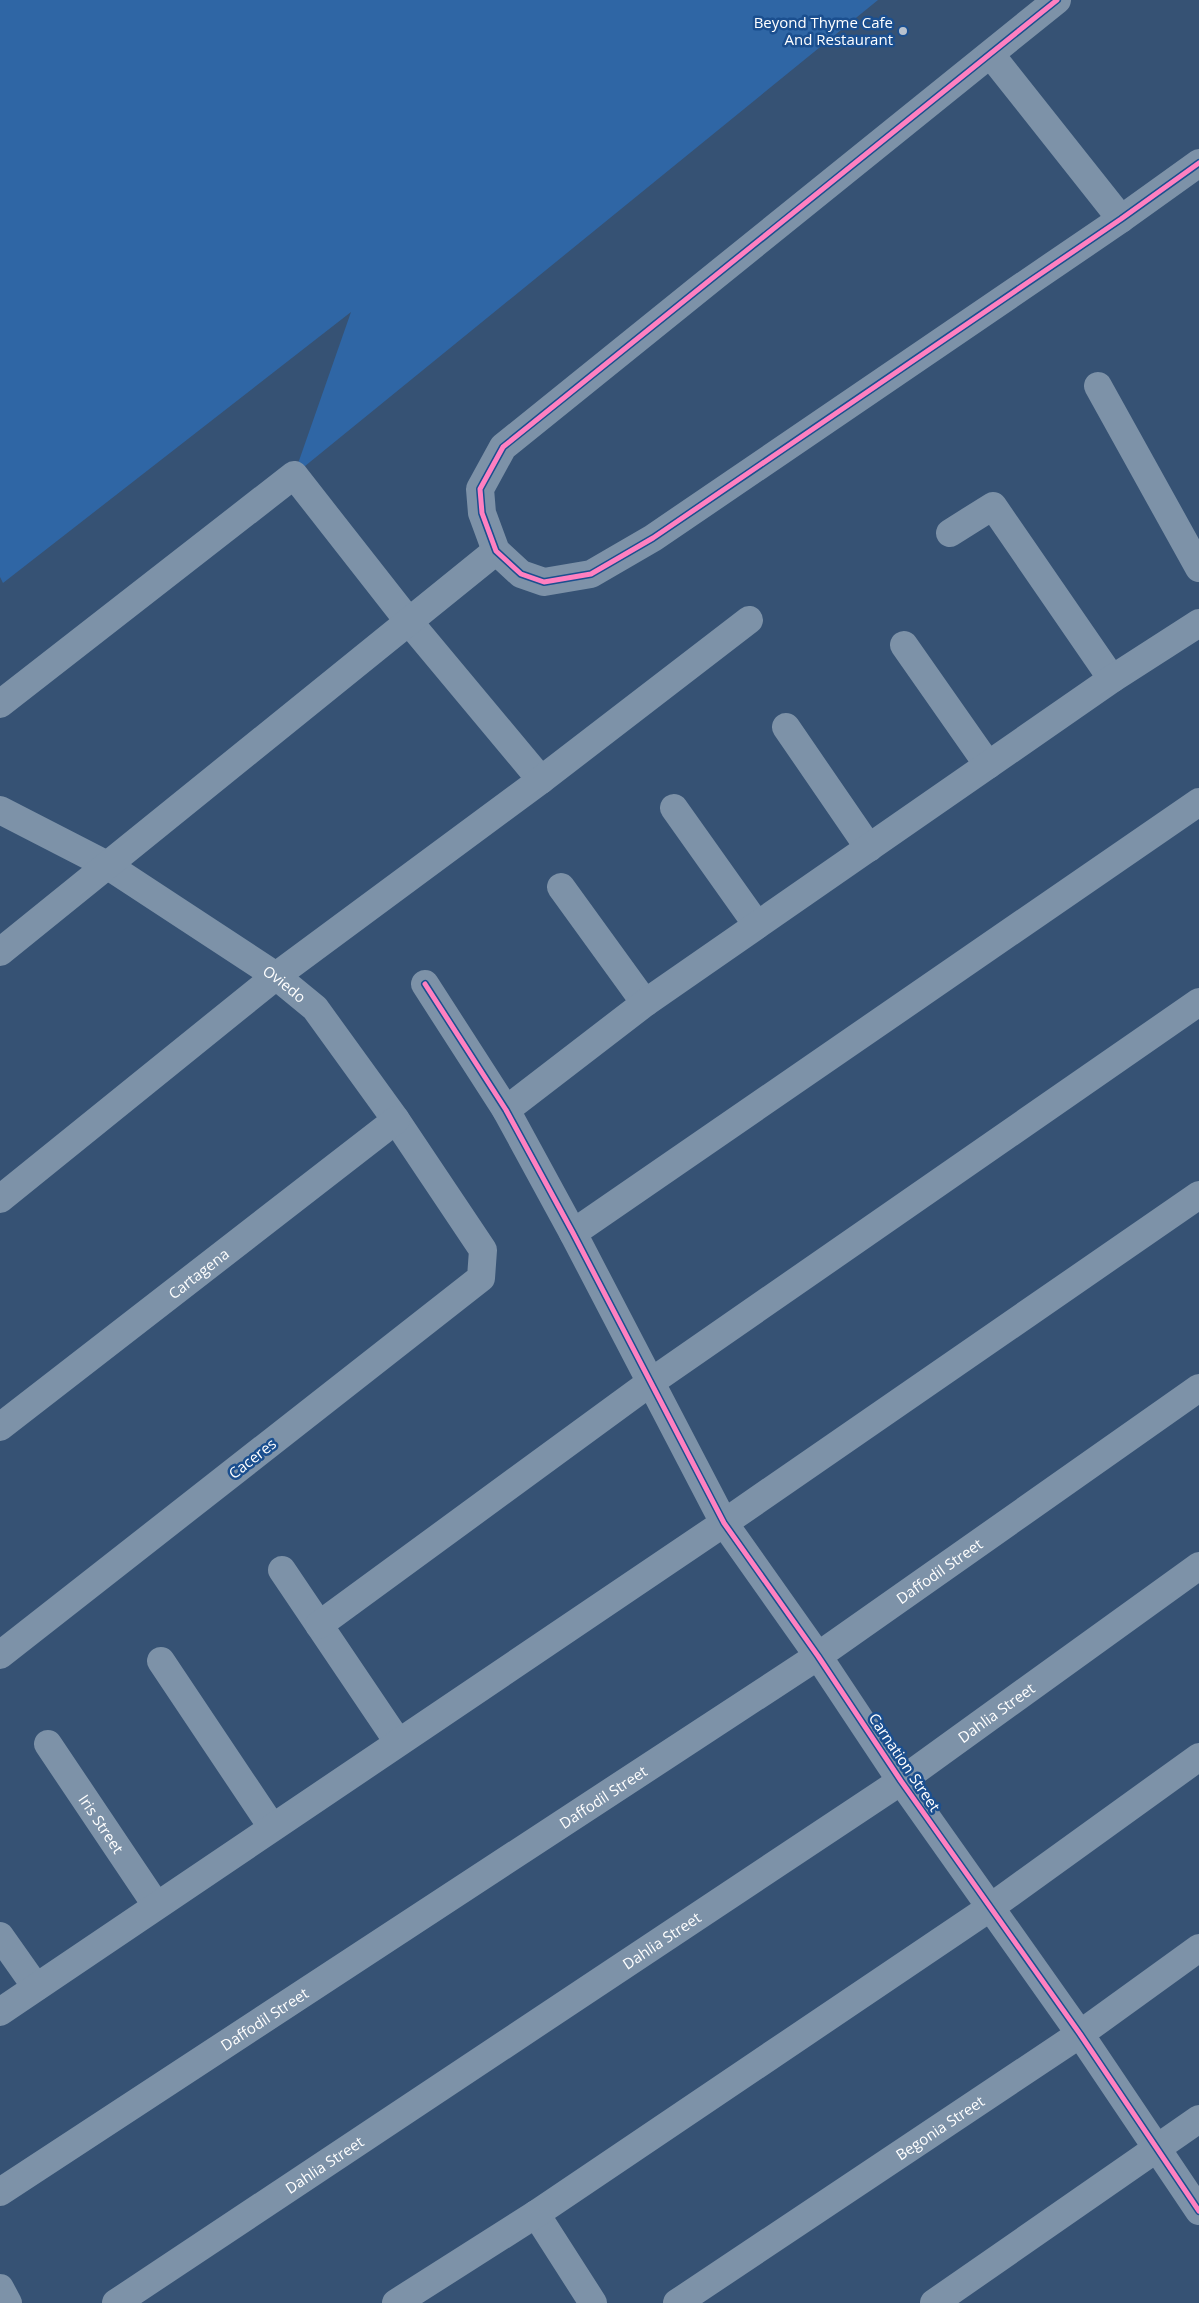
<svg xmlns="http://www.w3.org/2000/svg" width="1199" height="2303" viewBox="0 0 1199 2303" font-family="'Open Sans',sans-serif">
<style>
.green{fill:#2f66a5}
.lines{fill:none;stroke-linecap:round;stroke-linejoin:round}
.minor{stroke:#7d92a8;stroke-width:28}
.cycleway-casing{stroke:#1b4f8f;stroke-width:8}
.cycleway{stroke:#ff80c0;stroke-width:5}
.poi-dot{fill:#b9c2ce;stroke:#1b4f8f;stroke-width:2}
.labels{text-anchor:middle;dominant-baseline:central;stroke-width:5;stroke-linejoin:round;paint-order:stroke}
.poi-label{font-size:15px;fill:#fff;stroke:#1b4f8f;text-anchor:end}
.street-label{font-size:15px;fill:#fff;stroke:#1b4f8f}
</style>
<rect width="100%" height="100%" fill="#365274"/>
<!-- green -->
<polygon class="green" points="0,0 878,0 294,475 351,312 3,583 0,577"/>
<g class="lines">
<!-- minor -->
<g class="minor">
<polyline points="1057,0 503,447 480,489 482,513 496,551 521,574 544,582 591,574 653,538 1121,219 1199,163"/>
<polyline points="991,55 1121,219"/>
<polyline points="1098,386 1199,568"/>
<polyline points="950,533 993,506 1112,679"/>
<polyline points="904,645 988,765"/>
<polyline points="0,704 294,475 410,623 541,780"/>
<polyline points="786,727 869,848"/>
<polyline points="674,808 757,925"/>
<path id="s1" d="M 0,810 L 107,865 L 276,976 L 315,1008 L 396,1120 L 483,1250 L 481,1278 L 0,1655"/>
<polyline points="561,887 645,1003"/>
<polyline points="0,952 496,551"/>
<polyline points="425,984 506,1110 573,1233 724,1523 818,1656 901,1781 1080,2034 1199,2211"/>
<polyline points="506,1110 645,1003 1112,679 1199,623"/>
<polyline points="0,1199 276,976 541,780 749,620"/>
<polyline points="573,1233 1199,802"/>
<path id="s2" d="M 0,1427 L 396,1120"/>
<polyline points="282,1570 398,1742"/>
<polyline points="319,1625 651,1382 1199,1002"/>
<polyline points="161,1661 272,1827"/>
<path id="s3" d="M 48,1744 L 156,1905"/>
<polyline points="0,1936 36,1987"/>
<polyline points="0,2012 724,1523 1199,1195"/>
<path id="s4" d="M 0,2192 L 818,1656 L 1199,1388"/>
<polyline points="536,2214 593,2303"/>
<polyline points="0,2288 8,2303"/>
<path id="s5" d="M 116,2303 L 901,1781 L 1199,1566"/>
<polyline points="396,2303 536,2214 991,1907 1199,1757"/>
<path id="s6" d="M 677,2303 L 1080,2034 L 1199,1948"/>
<polyline points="934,2303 1199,2119"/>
</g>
<!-- cycleway casing -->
<g class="cycleway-casing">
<g id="cycleway">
<polyline points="1057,0 503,447 480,489 482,513 496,551 521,574 544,582 591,574 653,538 1121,219 1199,163"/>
<polyline points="425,984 506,1110 573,1233 724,1523 818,1656 901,1781 1080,2034 1199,2211"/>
</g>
</g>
<!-- cycleway -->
<use href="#cycleway" class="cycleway"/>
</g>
<!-- markers -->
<circle class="poi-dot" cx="903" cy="31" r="5"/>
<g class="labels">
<!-- poi labels -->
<g class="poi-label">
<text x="893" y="22">Beyond Thyme Cafe<tspan x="893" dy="17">And Restaurant</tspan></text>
</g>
<!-- street labels -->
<g class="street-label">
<text stroke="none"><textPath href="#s1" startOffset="334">Oviedo</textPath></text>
<text stroke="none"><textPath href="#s2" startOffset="251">Cartagena</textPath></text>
<text transform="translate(252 1458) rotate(-38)">Caceres</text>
<text stroke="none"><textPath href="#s4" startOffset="1126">Daffodil Street</textPath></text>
<text stroke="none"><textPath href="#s5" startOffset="1060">Dahlia Street</textPath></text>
<text transform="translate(905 1762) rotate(56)">Carnation Street</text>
<text stroke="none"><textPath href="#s4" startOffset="721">Daffodil Street</textPath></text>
<text stroke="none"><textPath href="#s3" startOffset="96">Iris Street</textPath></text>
<text stroke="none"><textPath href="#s5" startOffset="655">Dahlia Street</textPath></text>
<text stroke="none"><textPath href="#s4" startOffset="316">Daffodil Street</textPath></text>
<text stroke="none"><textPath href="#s6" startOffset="316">Begonia Street</textPath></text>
<text stroke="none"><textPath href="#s5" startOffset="250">Dahlia Street</textPath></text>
</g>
</g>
</svg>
